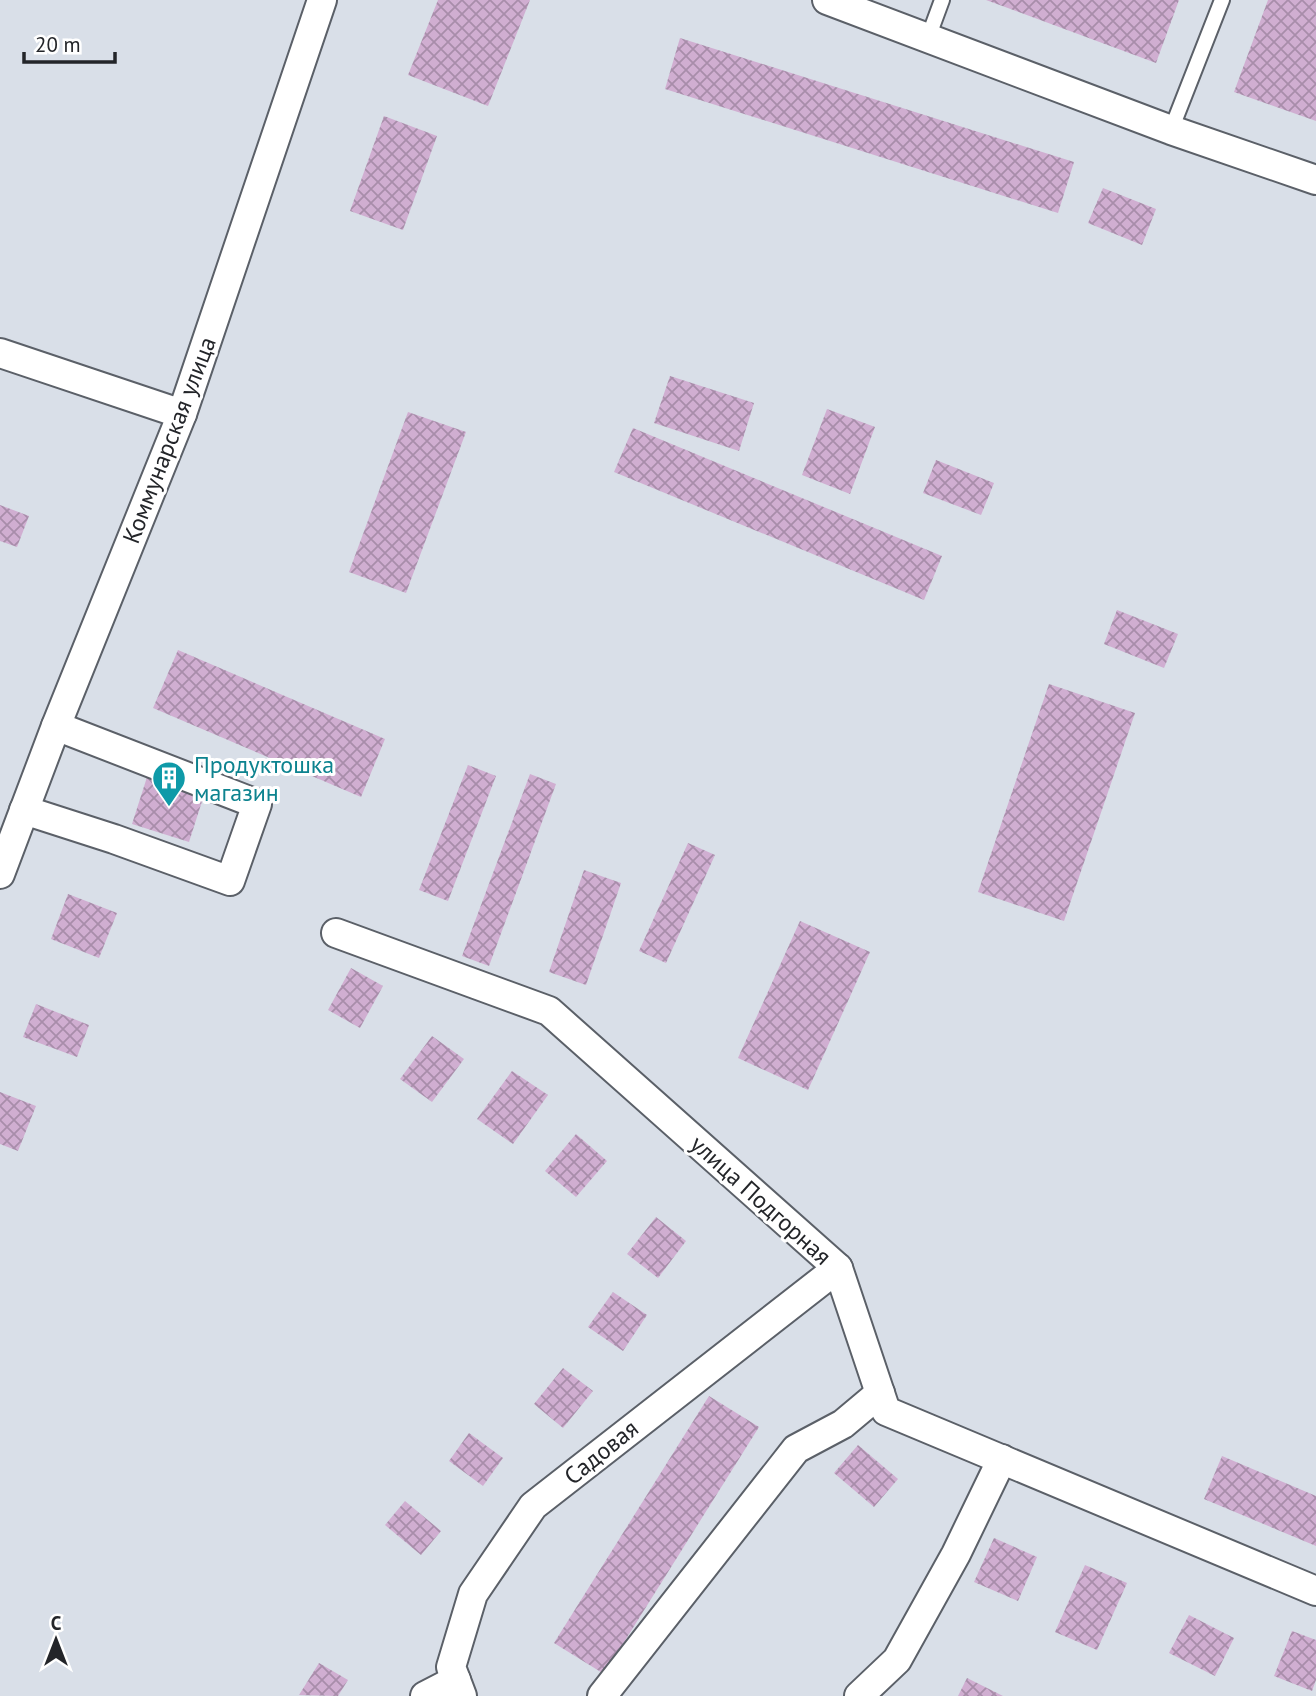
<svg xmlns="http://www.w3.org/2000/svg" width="1316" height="1696" viewBox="0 0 1316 1696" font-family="'PT Sans',sans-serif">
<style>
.building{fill:url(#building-cross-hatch)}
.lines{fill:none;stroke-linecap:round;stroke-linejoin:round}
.service-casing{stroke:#5b6068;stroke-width:18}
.minor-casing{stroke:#5b6068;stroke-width:32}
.service{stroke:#fff;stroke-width:14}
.minor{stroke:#fff;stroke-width:28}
.labels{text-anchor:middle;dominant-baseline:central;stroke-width:6;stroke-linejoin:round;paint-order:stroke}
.street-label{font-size:24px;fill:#232529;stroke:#fff}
.culture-label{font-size:24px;fill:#0d838f;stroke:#fff;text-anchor:start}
</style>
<defs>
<pattern id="building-cross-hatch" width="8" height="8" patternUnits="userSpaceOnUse" patternTransform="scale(1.75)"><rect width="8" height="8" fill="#d0aed1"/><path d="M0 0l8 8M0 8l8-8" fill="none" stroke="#a88daa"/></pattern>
</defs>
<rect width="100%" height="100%" fill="#d9dfe8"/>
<!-- building -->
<g class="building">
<polygon points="438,0 530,0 488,106 408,75"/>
<polygon points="986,0 1179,0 1156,63"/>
<polygon points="1268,0 1316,0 1316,121 1234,92"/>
<polygon points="680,38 1074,162 1058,213 665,89"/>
<polygon points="384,116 437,136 403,230 350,211"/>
<polygon points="1103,188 1156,209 1142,245 1088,223"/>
<polygon points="670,376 754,403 739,451 654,423"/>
<polygon points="827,409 875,427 850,494 802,475"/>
<polygon points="408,412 466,432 406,593 349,572"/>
<polygon points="633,428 942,556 924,600 614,472"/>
<polygon points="936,460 994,483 981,515 923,493"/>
<polygon points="0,505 29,516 17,547 0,541"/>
<polygon points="1117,610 1178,634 1164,668 1104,644"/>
<polygon points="178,650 385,739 361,797 153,708"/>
<polygon points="1049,684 1135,713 1064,921 978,892"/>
<polygon points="468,765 496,776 448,901 419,890"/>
<polygon points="148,774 205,792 189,842 132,824"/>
<polygon points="530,774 556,784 489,966 462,956"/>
<polygon points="688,843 715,855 666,963 639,951"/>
<polygon points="584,870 621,883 586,985 549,972"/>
<polygon points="68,894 117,913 99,958 51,939"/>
<polygon points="800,921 870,952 808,1090 738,1058"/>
<polygon points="351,968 383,986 360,1028 328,1010"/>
<polygon points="36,1004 89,1025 77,1057 23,1037"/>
<polygon points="432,1036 464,1059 432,1102 400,1079"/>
<polygon points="512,1071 548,1095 513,1144 477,1119"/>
<polygon points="0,1092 36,1106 18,1151 0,1144"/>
<polygon points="576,1134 607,1161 576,1197 545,1171"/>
<polygon points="656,1217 686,1241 658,1278 627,1254"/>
<polygon points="613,1292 647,1315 623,1351 588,1327"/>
<polygon points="563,1368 593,1391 563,1428 534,1404"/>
<polygon points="709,1396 759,1427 604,1674 554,1643"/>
<polygon points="469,1433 503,1458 483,1486 449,1461"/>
<polygon points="858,1445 898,1479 874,1507 834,1473"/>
<polygon points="1222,1456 1316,1496 1316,1546 1204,1499"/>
<polygon points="405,1501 441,1531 421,1555 385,1525"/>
<polygon points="994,1538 1037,1557 1018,1601 974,1582"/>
<polygon points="1085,1565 1127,1583 1097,1650 1055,1632"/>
<polygon points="1189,1615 1234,1638 1215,1676 1169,1653"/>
<polygon points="1292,1631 1316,1640 1316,1680 1312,1691 1274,1676"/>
<polygon points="319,1663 348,1680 338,1696 299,1695"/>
<polygon points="967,1678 1003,1696 958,1696"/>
</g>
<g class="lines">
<!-- service casing -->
<g class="service-casing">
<g id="service">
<polyline points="928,38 942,0"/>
<polyline points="1171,130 1222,0"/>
</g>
</g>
<!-- minor casing -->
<g class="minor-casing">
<g id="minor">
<polyline points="827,0 1171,130 1316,180"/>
<polyline points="0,353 182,414"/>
<polyline points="24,810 114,839 230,881 257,804 56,726"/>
<polyline points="0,874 56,726 182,414 322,0"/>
<polyline points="336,933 549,1011 838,1268 886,1411 1316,1591"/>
<polyline points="425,1696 456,1680"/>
<polyline points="462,1696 451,1667 473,1594 533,1506 838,1268"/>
<polyline points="602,1696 796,1449 843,1424 880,1393"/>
<polyline points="859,1696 897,1660 956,1554 1002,1459"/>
</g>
</g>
<!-- service -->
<use href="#service" class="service"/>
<!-- minor -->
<use href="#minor" class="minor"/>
</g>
<!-- icons -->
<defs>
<g id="building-pin" transform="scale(1.75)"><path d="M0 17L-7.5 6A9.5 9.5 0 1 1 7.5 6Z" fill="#0f9aa8" stroke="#fff"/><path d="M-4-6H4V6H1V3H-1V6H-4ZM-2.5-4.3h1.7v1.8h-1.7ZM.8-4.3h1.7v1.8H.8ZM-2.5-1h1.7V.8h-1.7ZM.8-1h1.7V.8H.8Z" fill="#fff"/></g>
</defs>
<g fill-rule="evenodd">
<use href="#building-pin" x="169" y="778"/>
</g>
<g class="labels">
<!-- street labels -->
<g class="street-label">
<text transform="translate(169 440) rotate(-69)">Коммунарская улица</text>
<text transform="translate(761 1200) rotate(42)">улица Подгорная</text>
<text transform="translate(601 1452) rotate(-39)">Садовая</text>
</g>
<!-- culture labels -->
<g class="culture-label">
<text x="194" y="764">Продуктошка<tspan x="194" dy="28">магазин</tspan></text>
</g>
</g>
<!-- north arrow -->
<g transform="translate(56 1640)" stroke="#ffffff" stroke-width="5" paint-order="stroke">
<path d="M0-5L12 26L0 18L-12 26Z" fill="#232529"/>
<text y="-10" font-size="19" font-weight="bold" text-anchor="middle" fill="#232529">С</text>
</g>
<!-- scale -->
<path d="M24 52v10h91v-10" fill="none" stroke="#232529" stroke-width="3.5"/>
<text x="35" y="52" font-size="21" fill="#232529" stroke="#ffffff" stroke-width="5" paint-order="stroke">20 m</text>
</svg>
